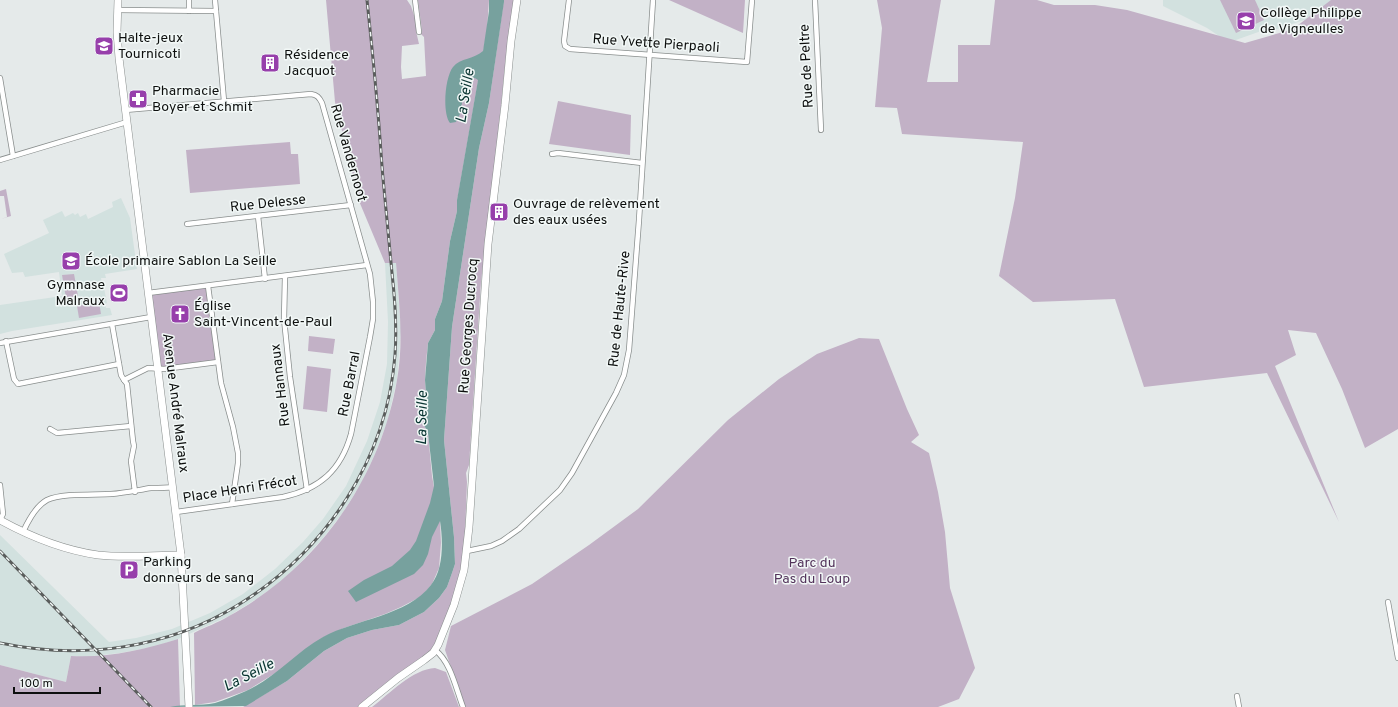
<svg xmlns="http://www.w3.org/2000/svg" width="1398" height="707" viewBox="0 0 1398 707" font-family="Overpass,sans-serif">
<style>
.built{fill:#d2e1df}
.green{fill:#c2b1c6}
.water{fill:#77a19e}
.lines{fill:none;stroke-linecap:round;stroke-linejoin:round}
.street-casing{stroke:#898e8d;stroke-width:6}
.secondary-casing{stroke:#898e8d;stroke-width:8}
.street{stroke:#fff;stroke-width:4.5}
.secondary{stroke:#fff;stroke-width:7}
.rail-casing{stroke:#5a5d5c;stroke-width:3}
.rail{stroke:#f2f8f7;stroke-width:1.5;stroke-dasharray:4.5;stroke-linecap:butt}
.labels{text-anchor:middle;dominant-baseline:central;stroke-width:3;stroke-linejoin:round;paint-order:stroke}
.poi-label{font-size:14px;fill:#0d0f0e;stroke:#f2f8f7;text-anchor:start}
.street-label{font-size:14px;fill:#0d0f0e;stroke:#f2f8f7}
.park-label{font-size:14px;fill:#53335b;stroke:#f2f8f7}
.water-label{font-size:15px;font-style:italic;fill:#073330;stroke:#f2f8f7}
</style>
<rect width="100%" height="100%" fill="#e5eaea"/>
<!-- built -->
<g class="built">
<polygon points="1163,0 1338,0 1310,18 1274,30 1264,30 1233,41 1225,40 1207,28 1163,6"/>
<polygon points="121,198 130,218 137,269 105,274 106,278 101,278 102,283 103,283 107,303 105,304 106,308 110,308 112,315 12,331 0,334 0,305 62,296 59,272 25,277 23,272 12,273 4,254 49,233 43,220 62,211 65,217 73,213 75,215 78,213 80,217 86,214 88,219 113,207 112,202"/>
<polygon points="385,263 396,263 401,331 397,380 387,423 376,452 362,482 344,511 324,537 302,561 283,580 258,598 229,616 178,639 153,647 120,653 84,657 71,656 66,682 0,665 0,535 109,642 136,638 172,629 210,613 243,594 275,569 303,542 323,519 346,486 367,441 380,402 387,364 388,322"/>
</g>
<!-- green -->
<g class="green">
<path d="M 326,0 L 407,0 L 411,6 L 419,31 L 416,31 L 419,44 L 402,46 L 401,67 L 402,79 L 426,76 L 424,37 L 419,32 L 422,31 L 418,0 L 489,0 L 487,30 L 457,201 L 457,211 L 450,241 L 442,301 L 435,319 L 435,330 L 428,343 L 426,362 L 425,380 L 427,407 L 424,425 L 428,433 L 432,476 L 440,520 L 441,543 L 439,568 L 432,584 L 422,596 L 401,607 L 385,614 L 344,628 L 322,638 L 282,669 L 248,690 L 215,702 L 195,705 L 194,633 C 205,627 218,623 229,616 C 317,568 380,479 397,380 C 404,342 399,302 396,263 L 385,263 L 359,201 L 335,102 Z"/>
<polygon points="504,0 514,0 506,56 499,125 481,282 469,465 466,473 467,482 465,535 463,561 456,591 435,646 426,656 360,707 243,707 287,681 324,651 347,638 372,630 399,625 424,612 439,598 447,587 452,573 455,564 454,537 444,440 452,327 479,148 489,103"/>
<polygon points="669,0 745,0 743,33"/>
<polygon points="877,0 941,0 927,82 958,82 958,45 990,45 995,0 1037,0 1054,5 1095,5 1127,10 1245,43 1293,29 1331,0 1398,0 1398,429 1365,448 1342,389 1316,333 1288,330 1296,355 1275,366 1339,522 1267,373 1144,387 1115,299 1033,302 999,276 1015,198 1023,142 902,134 897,108 875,107 882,28"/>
<polygon points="1220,0 1255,0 1264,20 1236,33"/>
<polygon points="558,101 631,115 630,155 549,144"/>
<polygon points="290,142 291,154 298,154 300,184 190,193 186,150"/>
<polygon points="6,189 11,216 1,219 7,217 4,196 0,196 0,191"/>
<polygon points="74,274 78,296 66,298 62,275"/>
<polygon points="208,286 218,362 158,368 148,293"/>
<polygon points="99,302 101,314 79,318 77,306"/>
<polygon points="309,336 335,339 333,354 308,351"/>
<polygon points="859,338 879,339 907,409 919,435 911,442 929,453 938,492 945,532 950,588 975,668 959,699 938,707 465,707 445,650 451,626 532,584 589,545 638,509 728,420 779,379 817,354"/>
<polygon points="307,366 331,369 327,412 303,409"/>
<path d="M 178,639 L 180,707 L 0,707 L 0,665 L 66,682 L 71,656 C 107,658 144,650 178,639 Z"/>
<path d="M 435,668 L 446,672 L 459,707 L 372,707 C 389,694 413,669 435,668 Z"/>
</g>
<!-- water -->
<path class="water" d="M 489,0 L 504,0 L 504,2 L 489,103 L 479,148 L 452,327 L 444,440 L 454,537 L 455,564 L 452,573 L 447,587 L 439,598 L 424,612 L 399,625 L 372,630 L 347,638 L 324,651 L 287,681 L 246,706 L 170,707 C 184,704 200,706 215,703 C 225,700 236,695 246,691 C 275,678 296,652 323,637 C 356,619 407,616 431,585 C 444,569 443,540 440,521 L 432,537 L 428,554 L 423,565 L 414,574 L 356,602 L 348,591 L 364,580 L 392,566 L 410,550 L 416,541 L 430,503 L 434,486 L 428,433 L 424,425 L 427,407 L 425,380 L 428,343 L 435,330 L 435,319 L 442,301 L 450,241 L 457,211 L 457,200 L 478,80 C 473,76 469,78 466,81 L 460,114 L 456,122 L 450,123 C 442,113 445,77 453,67 C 460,58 475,59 483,51 L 489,11 Z"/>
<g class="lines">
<!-- street casing -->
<g class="street-casing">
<g id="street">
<polyline points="215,0 216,11"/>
<polyline points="415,0 419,32"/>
<polyline points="569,0 564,41 565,46 570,49 747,62 752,0"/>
<polyline points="815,0 821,130"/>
<polyline points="117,10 216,11 224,101"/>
<polyline points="189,11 189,0"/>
<polyline points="0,78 13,156"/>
<path d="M 125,110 L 311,94 C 317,95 319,97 322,103 L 370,274 L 373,302 L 373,319 L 370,337 L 351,434 C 341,470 320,489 283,497 L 176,512"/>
<polyline points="552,154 558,153 642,163"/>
<polyline points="0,160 127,122"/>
<polyline points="258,216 265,279"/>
<polyline points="187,224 351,205"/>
<polyline points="285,276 284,319 290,377 307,490"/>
<polyline points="208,286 221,383 233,427 238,453 238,463 232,504"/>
<polyline points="148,293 367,265"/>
<polyline points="112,324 121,375 124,380"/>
<polyline points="6,341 14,379 18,384 119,364"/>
<polyline points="0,343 151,317"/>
<polyline points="50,429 57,433 131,426"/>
<polyline points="0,485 3,514 0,520"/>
<polyline points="135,492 131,461 134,446 133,441 127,384 124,380 148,368 164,369 218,362"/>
<path d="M 23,532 C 28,521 36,506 47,500 C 62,493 94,495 111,494 C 125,493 138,490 151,488 C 158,488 166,488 173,487"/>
<polyline points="467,551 491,546 502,541 519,529 560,490 572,473 616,393 624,375 629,350 639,220 653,0"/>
<polyline points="1388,602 1398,658"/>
<path d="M 435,650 C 451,662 456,689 463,707"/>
<polyline points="1237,696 1239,707"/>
</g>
</g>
<!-- secondary casing -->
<g class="secondary-casing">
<g id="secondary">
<polyline points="118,0 117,32 119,58 181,555 189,707"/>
<path d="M 0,520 C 31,537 63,550 98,555 C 126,558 154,555 181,555"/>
<polyline points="362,707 398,678 424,660 433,653 438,645 454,605 464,570 469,527 488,244 505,105 511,41 517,0"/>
</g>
</g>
<!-- street -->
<use href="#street" class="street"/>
<!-- secondary -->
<use href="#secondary" class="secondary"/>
<!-- rail casing -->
<g class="rail-casing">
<g id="rail">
<polyline points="0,551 151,707"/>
<path d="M 0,643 C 81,660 167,649 238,605 C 326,551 387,459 395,355 C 397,328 395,300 392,273 C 389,241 386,209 383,178 C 381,156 380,135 378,114 C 375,76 371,38 367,0"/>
</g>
</g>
<!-- rail -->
<use href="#rail" class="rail"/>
</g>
<!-- icons -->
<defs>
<g id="school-square" transform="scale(1)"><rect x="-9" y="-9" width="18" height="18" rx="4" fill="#973fab" stroke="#f2f8f7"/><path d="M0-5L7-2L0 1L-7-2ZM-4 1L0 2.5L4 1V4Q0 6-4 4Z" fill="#fff"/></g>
<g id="building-square" transform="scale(1)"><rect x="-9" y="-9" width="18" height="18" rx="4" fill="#973fab" stroke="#f2f8f7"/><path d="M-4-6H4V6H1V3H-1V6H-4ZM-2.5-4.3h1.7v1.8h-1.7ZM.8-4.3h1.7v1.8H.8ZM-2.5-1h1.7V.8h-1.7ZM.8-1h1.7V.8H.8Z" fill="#fff"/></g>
<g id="pharmacy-square" transform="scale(1)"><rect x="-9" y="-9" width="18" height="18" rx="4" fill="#973fab" stroke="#f2f8f7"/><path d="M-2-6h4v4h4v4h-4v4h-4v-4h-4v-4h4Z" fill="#fff"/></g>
<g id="stadium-square" transform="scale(1)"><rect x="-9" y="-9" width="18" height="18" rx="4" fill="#973fab" stroke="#f2f8f7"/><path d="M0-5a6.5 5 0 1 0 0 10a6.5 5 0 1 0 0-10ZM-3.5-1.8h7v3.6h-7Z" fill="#fff"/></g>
<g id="church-square" transform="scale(1)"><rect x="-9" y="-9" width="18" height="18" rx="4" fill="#973fab" stroke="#f2f8f7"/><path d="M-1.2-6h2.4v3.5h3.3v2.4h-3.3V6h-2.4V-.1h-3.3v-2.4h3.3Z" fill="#fff"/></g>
<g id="parking-square" transform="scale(1)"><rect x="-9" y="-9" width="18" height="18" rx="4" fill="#973fab" stroke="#f2f8f7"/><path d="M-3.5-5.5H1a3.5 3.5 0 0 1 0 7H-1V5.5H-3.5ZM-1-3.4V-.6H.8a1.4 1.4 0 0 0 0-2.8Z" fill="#fff"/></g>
</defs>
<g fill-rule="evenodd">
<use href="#school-square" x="1246" y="21"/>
<use href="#school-square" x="104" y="46"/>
<use href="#building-square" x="270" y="63"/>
<use href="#pharmacy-square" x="138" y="99"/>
<use href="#building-square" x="499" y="212"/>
<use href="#school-square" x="71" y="261"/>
<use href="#stadium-square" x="119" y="293"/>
<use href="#church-square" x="180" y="314"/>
<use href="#parking-square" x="129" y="570"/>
</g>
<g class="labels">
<!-- poi labels -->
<g class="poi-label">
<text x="1260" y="13">Collège Philippe<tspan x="1260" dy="16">de Vigneulles</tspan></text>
<text x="118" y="38">Halte-jeux<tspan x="118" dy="16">Tournicoti</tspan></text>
<text x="284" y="55">Résidence<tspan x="284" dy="16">Jacquot</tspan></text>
<text x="152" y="91">Pharmacie<tspan x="152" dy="16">Boyer et Schmit</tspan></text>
<text x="513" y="204">Ouvrage de relèvement<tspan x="513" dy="16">des eaux usées</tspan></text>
<text x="85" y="261">École primaire Sablon La Seille</text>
<text x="105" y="285" text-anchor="end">Gymnase<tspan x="105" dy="16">Malraux</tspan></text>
<text x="194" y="306">Église<tspan x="194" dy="16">Saint-Vincent-de-Paul</tspan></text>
<text x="143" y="562">Parking<tspan x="143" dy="16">donneurs de sang</tspan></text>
</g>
<!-- street labels -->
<g class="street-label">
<text transform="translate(656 44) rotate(4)">Rue Yvette Pierpaoli</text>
<text transform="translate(807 66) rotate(-93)">Rue de Peltre</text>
<text transform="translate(348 153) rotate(74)">Rue Vandernoot</text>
<text transform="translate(268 204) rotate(-6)">Rue Delesse</text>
<text transform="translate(620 309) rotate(-84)">Rue de Haute-Rive</text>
<text transform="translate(469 326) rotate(-86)">Rue Georges Ducrocq</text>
<text transform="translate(350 384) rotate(-79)">Rue Barral</text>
<text transform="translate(281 385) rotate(-97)">Rue Hannaux</text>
<text transform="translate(175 403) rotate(83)">Avenue André Malraux</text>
<text transform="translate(240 490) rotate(-9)">Place Henri Frécot</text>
</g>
<!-- park labels -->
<g class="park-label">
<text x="812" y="563">Parc du<tspan x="812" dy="16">Pas du Loup</tspan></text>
</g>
<!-- water labels -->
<g class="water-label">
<text transform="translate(466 96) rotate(-81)">La Seille</text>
<text transform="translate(423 418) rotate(-89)">La Seille</text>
<text transform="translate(249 676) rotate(-27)">La Seille</text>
</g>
</g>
<!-- scale -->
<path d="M14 687v6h86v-6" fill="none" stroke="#0d0f0e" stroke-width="2"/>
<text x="20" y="687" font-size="12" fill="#0d0f0e" stroke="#f2f8f7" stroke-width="3" paint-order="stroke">100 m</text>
</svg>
